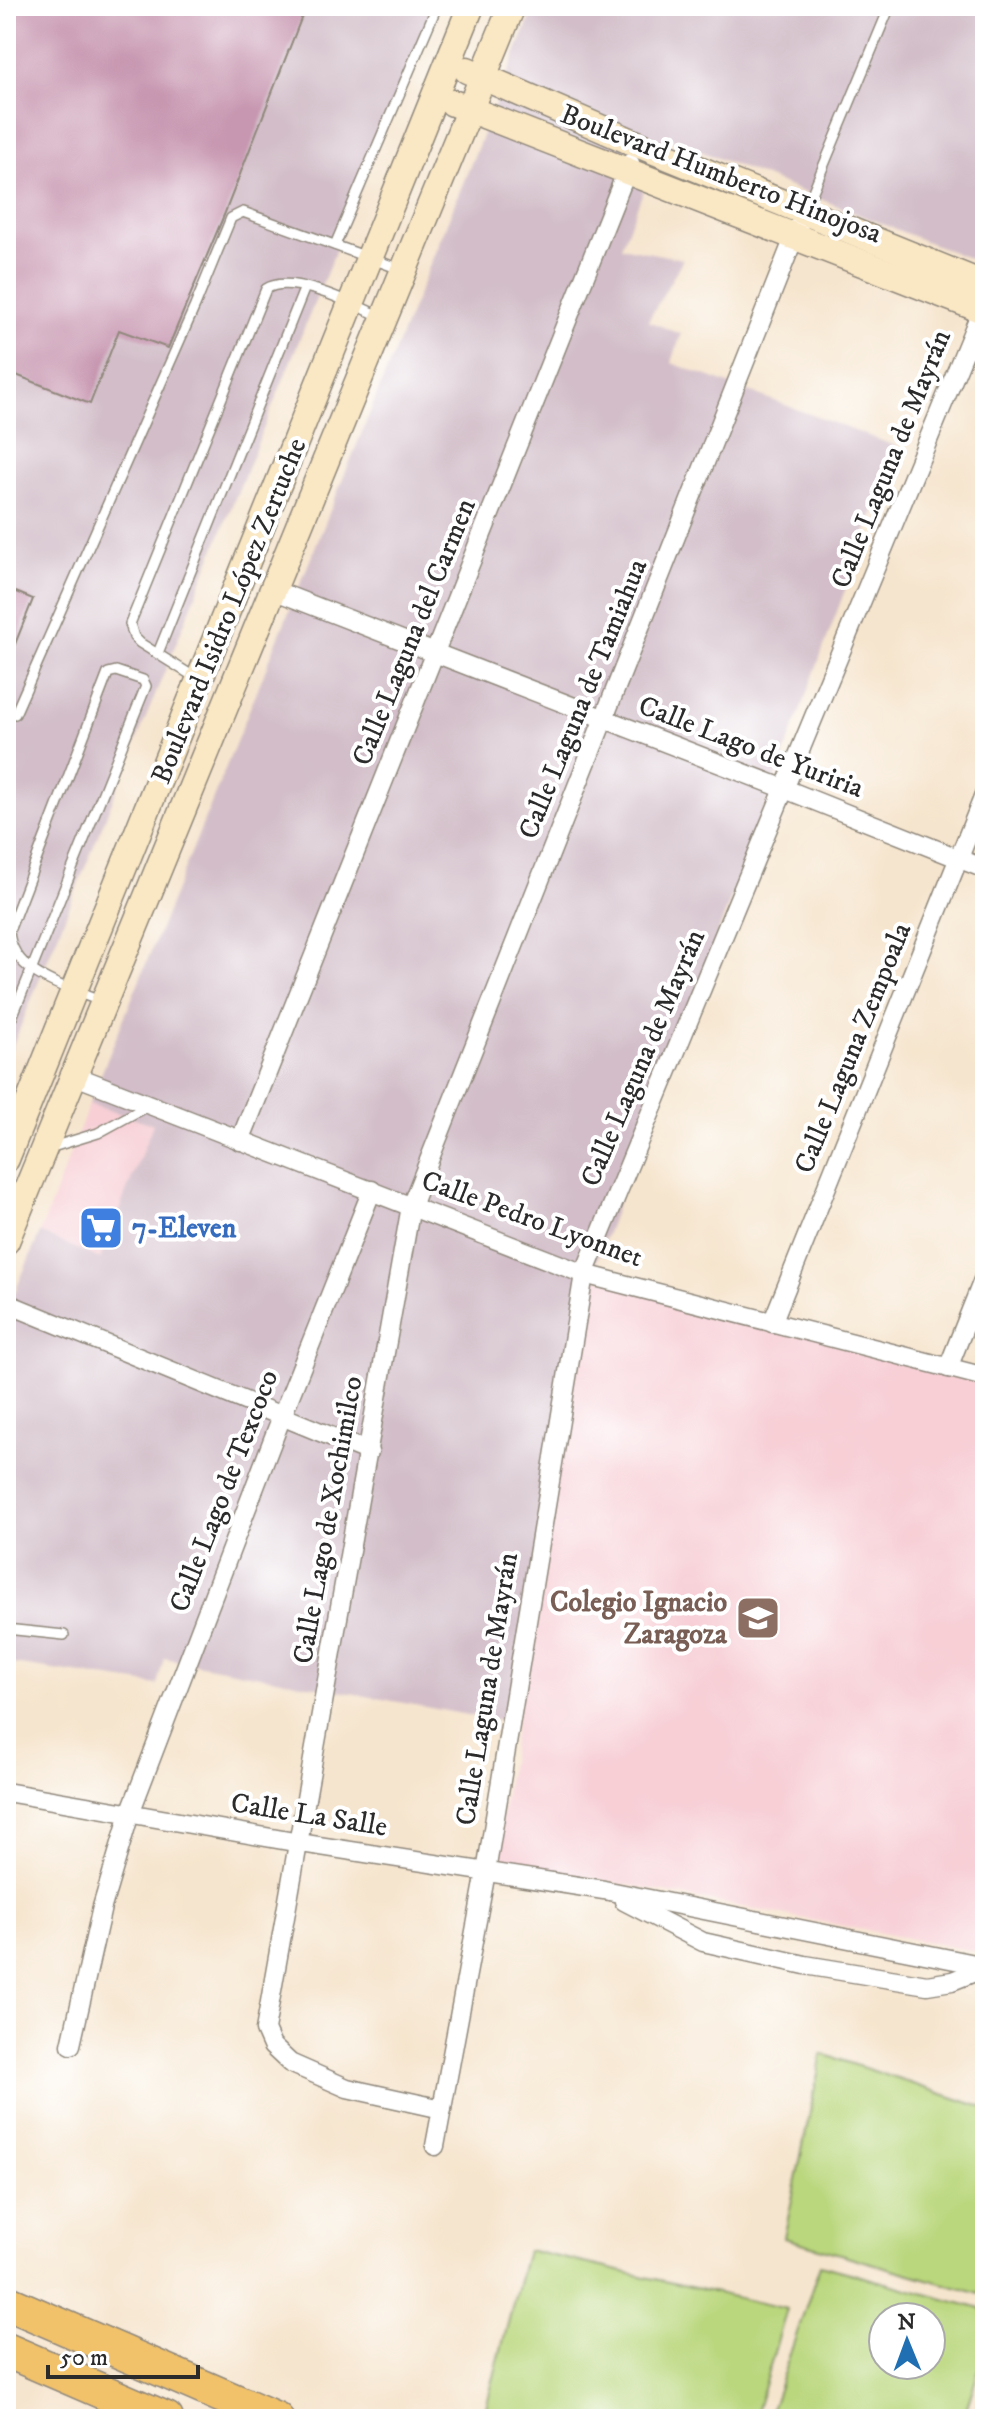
<svg xmlns="http://www.w3.org/2000/svg" width="991" height="2425" viewBox="0 0 991 2425" font-family="'IM FELL DW Pica',serif">
<style>
.built{fill:#f7cfd5}
.industrial{fill:#d2bdc8}
.green{fill:#bad77d;stroke:#728154;stroke-width:2;fill-rule:evenodd}
.building{fill:#c796b0}
.lines{fill:none;stroke-linecap:round;stroke-linejoin:round}
.lane-casing{stroke:#90887c;stroke-width:12}
.street-casing{stroke:#90887c;stroke-width:21}
.secondary-casing{stroke:#90887c;stroke-width:29}
.highway-casing{stroke:#90887c;stroke-width:37}
.lane{stroke:#fff;stroke-width:9}
.street{stroke:#fff;stroke-width:18}
.secondary{stroke:#fae7c3;stroke-width:26}
.highway{stroke:#f2c26a;stroke-width:34}
.labels{text-anchor:middle;dominant-baseline:central;stroke-width:8;stroke-linejoin:round;paint-order:stroke}
.street-label{font-size:28px;fill:#2b2b2b;stroke:#fff}
.shop-label{font-size:28px;font-weight:bold;fill:#366cbe;stroke:#fff;text-anchor:start}
.education-label{font-size:28px;font-weight:bold;fill:#785e54;stroke:#fff;text-anchor:end}
</style>
<rect width="100%" height="100%" fill="#fff"/>
<filter id="ink" filterUnits="userSpaceOnUse"><feTurbulence type="fractalNoise" baseFrequency=".0125" numOctaves="2"/><feDisplacementMap in="SourceGraphic" scale="16" xChannelSelector="R" yChannelSelector="G"/><feConvolveMatrix kernelMatrix="1 2 1 2 8 2 1 2 1" color-interpolation-filters="sRGB"/></filter>
<filter id="wash" filterUnits="userSpaceOnUse"><feTurbulence type="fractalNoise" baseFrequency=".006" numOctaves="4" result="noise"/><feDisplacementMap in="SourceGraphic" scale="32" xChannelSelector="R" yChannelSelector="G"/><feGaussianBlur stdDeviation="1.8" result="paint"/><feColorMatrix in="noise" values="0 0 0 0 0 0 0 0 0 0 0 0 0 0 0 0 0 1.4 0 .05"/><feComposite in="paint" operator="in"/></filter>
<g filter="url(#wash)">
<rect width="100%" height="100%" fill="#f6e5ce"/>
<!-- built -->
<g class="built">
<polygon points="89,1104 153,1124 100,1260 40,1233"/>
<polygon points="584,1274 985,1376 985,1953 495,1860"/>
</g>
<!-- industrial -->
<g class="industrial">
<polygon points="6,6 435,6 6,1062"/>
<polygon points="535,6 985,6 985,265 665,137 621,247 683,259 648,321 681,334 672,363 898,447 592,1273 510,1723 164,1658 157,1685 6,1663 6,1313 40,1233 100,1259 153,1124 89,1104"/>
</g>
<!-- green -->
<g class="green">
<polygon points="822,2054 985,2108 985,2281 980,2294 784,2238"/>
<polygon points="527,2250 787,2309 754,2419 483,2419"/>
<path d="M 820,2265 L 985,2310 L 985,2351 L 963,2419 L 768,2419 ZM 883,2317 L 931,2317 L 931,2365 L 883,2365 Z"/>
</g>
<g id="blocks">
<!-- building -->
<g class="building">
<polygon points="6,6 306,6 224,215 168,348 119,330 90,404 6,371"/>
<polygon points="6,588 33,599 7,664 6,664"/>
</g>
</g>
</g>
<g filter="url(#ink)">
<use href="#blocks" fill-opacity="0" stroke="#90887c" stroke-width="2"/>
<g class="lines">
<!-- lane casing -->
<g class="lane-casing">
<g id="lane">
<polyline points="806,208 890,6"/>
<polyline points="335,245 437,6"/>
<polyline points="158,653 305,287"/>
<path d="M 196,678 L 140,643 L 134,637 L 130,624 L 266,289 C 291,272 355,305 382,317"/>
<polyline points="15,714 195,306 231,218 243,212 400,269"/>
<path d="M 6,1032 L 31,971 L 146,686 L 143,680 L 116,671 L 108,673 L 9,931 C 11,974 66,987 100,1001"/>
<polyline points="49,1148 98,1133 149,1105"/>
<polyline points="6,1629 64,1635"/>
</g>
</g>
<!-- street casing -->
<g class="street-casing">
<g id="street">
<polyline points="273,590 785,789 985,869"/>
<polyline points="73,1075 584,1274 985,1377"/>
<polyline points="240,1141 630,163"/>
<polyline points="6,1303 369,1452"/>
<polyline points="772,1323 985,793"/>
<polyline points="948,1368 985,1275"/>
<polyline points="6,1792 300,1843 604,1890 985,1966"/>
<polyline points="624,1901 703,1942 805,1965 927,1985 952,1981 985,1968"/>
<polyline points="71,2045 102,1907 130,1813 282,1416 372,1190"/>
<polyline points="442,2109 347,2088 290,2063 272,2046 265,2030 411,1206 799,225"/>
<polyline points="435,2146 486,1872 584,1274 985,302"/>
</g>
</g>
<!-- secondary casing -->
<g class="secondary-casing">
<g id="secondary">
<polyline points="467,70 637,144 985,285"/>
<polyline points="453,103 985,311"/>
<polyline points="6,1159 471,6"/>
<polyline points="6,1241 512,6"/>
</g>
</g>
<!-- highway casing -->
<g class="highway-casing">
<g id="highway">
<polyline points="6,2302 276,2419"/>
<polyline points="6,2350 166,2419"/>
</g>
</g>
<!-- lane -->
<use href="#lane" class="lane"/>
<!-- street -->
<use href="#street" class="street"/>
<!-- secondary -->
<use href="#secondary" class="secondary"/>
<!-- highway -->
<use href="#highway" class="highway"/>
</g>
</g>
<!-- icons -->
<defs>
<g id="supermarket-square" transform="scale(2.3)"><rect x="-9" y="-9" width="18" height="18" rx="4" fill="#3f7fe0" stroke="#fff"/><path d="M-6-5.5h2.5l.6 2H6L4.5 2H-2.5L-4.4-4H-6ZM-1.5 3.2a1.3 1.3 0 1 0 .1 0ZM3 3.2a1.3 1.3 0 1 0 .1 0Z" fill="#fff"/></g>
<g id="school-square" transform="scale(2.3)"><rect x="-9" y="-9" width="18" height="18" rx="4" fill="#8d6e63" stroke="#fff"/><path d="M0-5L7-2L0 1L-7-2ZM-4 1L0 2.5L4 1V4Q0 6-4 4Z" fill="#fff"/></g>
</defs>
<g fill-rule="evenodd">
<use href="#supermarket-square" x="101" y="1228"/>
<use href="#school-square" x="758" y="1618"/>
</g>
<g class="labels">
<!-- street labels -->
<g class="street-label">
<text transform="translate(721 174) rotate(21)">Boulevard Humberto Hinojosa</text>
<text transform="translate(891 459) rotate(-68)">Calle Laguna de Mayrán</text>
<text transform="translate(229 611) rotate(-68)">Boulevard Isidro López Zertuche</text>
<text transform="translate(414 632) rotate(-68)">Calle Laguna del Carmen</text>
<text transform="translate(583 699) rotate(-68)">Calle Laguna de Tamiahua</text>
<text transform="translate(751 747) rotate(21)">Calle Lago de Yuriria</text>
<text transform="translate(853 1048) rotate(-68)">Calle Laguna Zempoala</text>
<text transform="translate(643 1058) rotate(-67)">Calle Laguna de Mayrán</text>
<text transform="translate(532 1219) rotate(20)">Calle Pedro Lyonnet</text>
<text transform="translate(224 1491) rotate(-69)">Calle Lago de Texcoco</text>
<text transform="translate(328 1520) rotate(-80)">Calle Lago de Xochimilco</text>
<text transform="translate(487 1689) rotate(-81)">Calle Laguna de Mayrán</text>
<text transform="translate(309 1815) rotate(9)">Calle La Salle</text>
</g>
<!-- shop labels -->
<g class="shop-label">
<text x="132" y="1228">7-Eleven</text>
</g>
<!-- education labels -->
<g class="education-label">
<text x="727" y="1602">Colegio Ignacio<tspan x="727" dy="32">Zaragoza</tspan></text>
</g>
</g>
<!-- margin -->
<rect width="991" height="2425" fill="none" stroke="#fff" stroke-width="32"/>
<!-- north arrow -->
<g transform="translate(907 2341) rotate(359)"><circle r="38" fill="#ffffff" stroke="#aaaaaa" stroke-width="2"/>
<path d="M0-6L14 30L0 20L-14 30Z" fill="#1f6fb2"/>
<text y="-12" font-size="22" font-weight="bold" text-anchor="middle" fill="#2b2b2b">N</text>
</g>
<!-- scale -->
<path d="M48 2365v12h150v-12" fill="none" stroke="#2b2b2b" stroke-width="4"/>
<text x="60" y="2365" font-size="24" fill="#2b2b2b" stroke="#ffffff" stroke-width="6" paint-order="stroke">50 m</text>
</svg>
